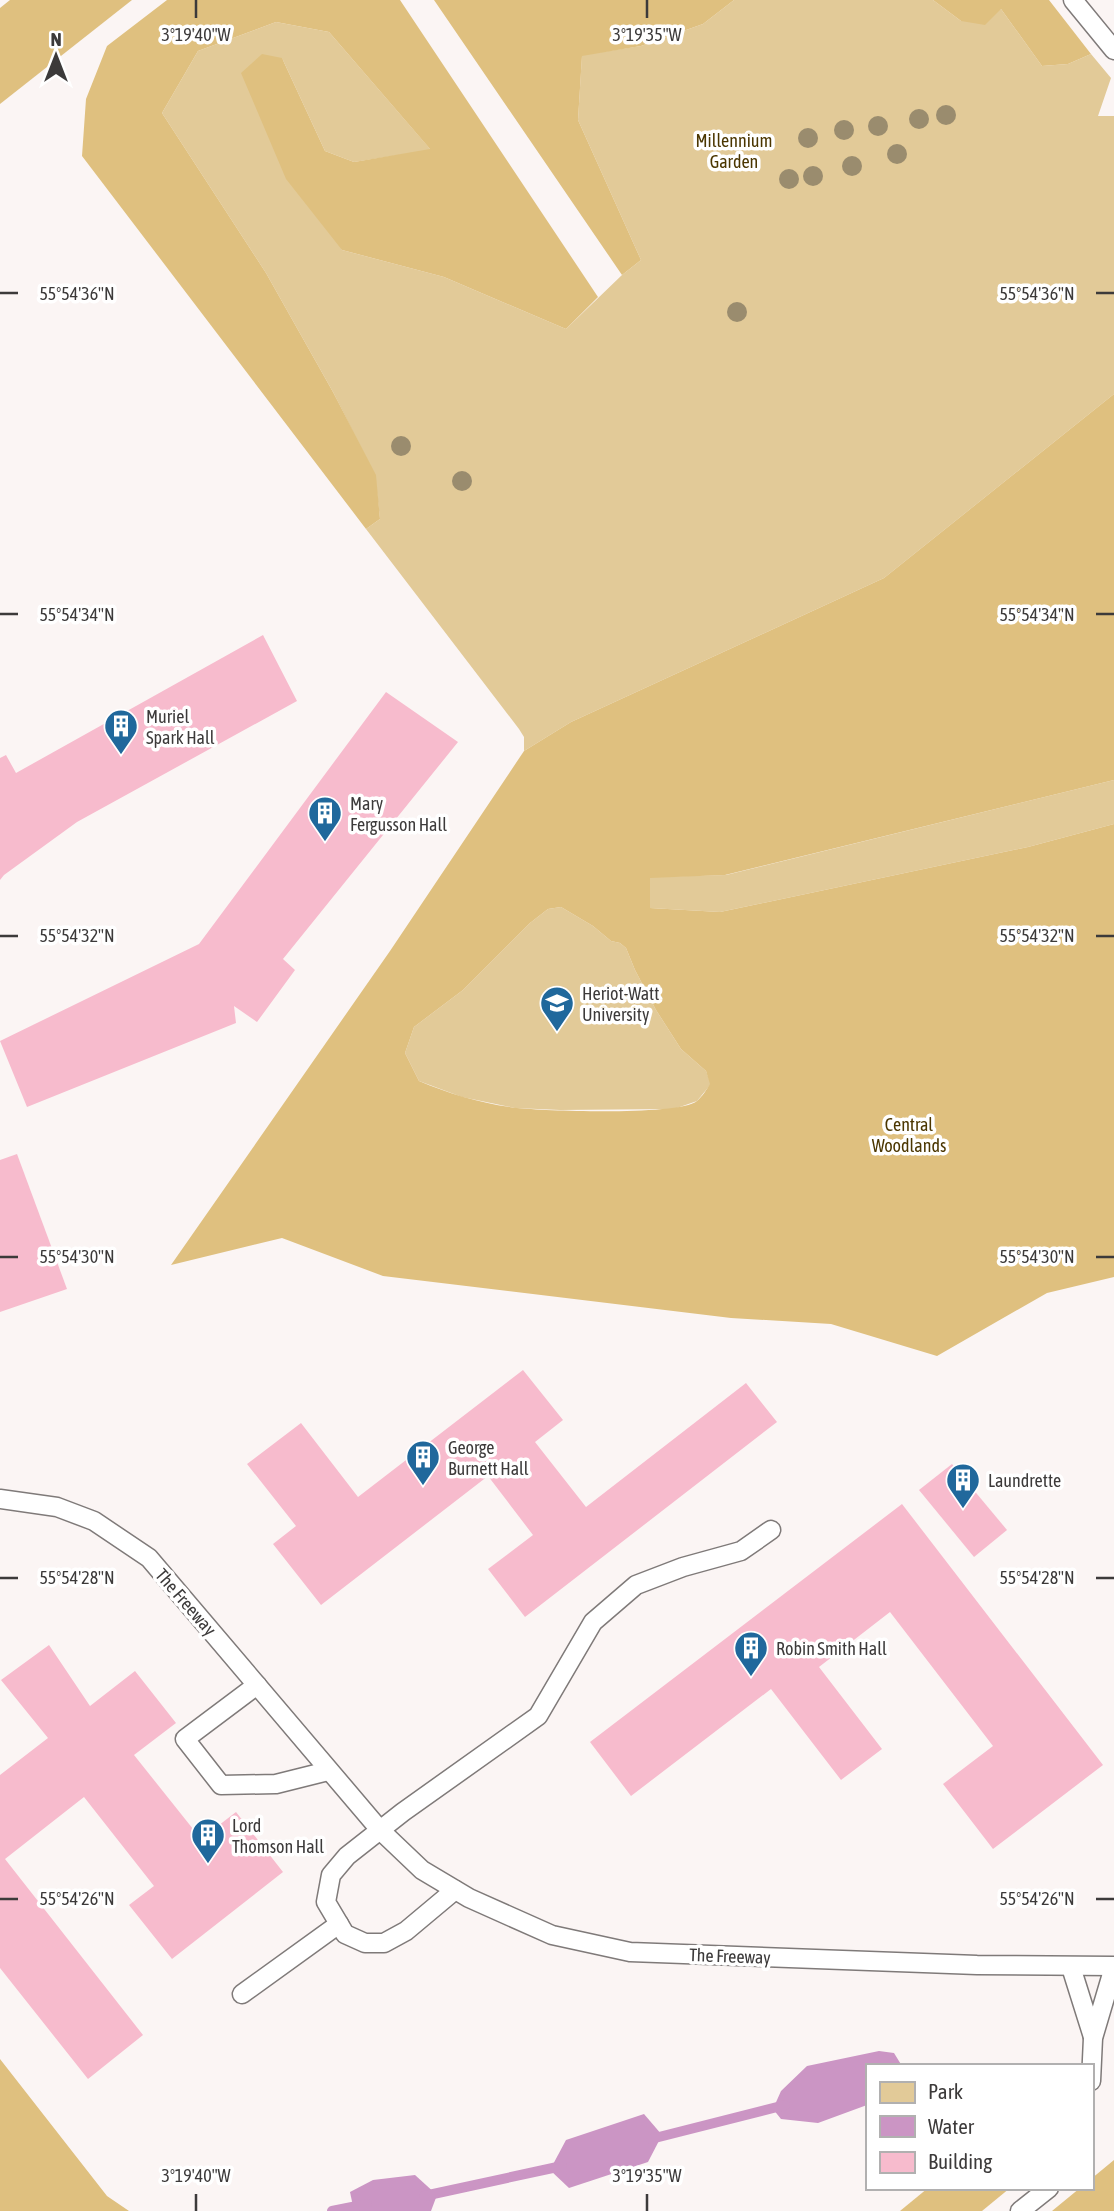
<svg xmlns="http://www.w3.org/2000/svg" width="1114" height="2211" viewBox="0 0 1114 2211" font-family="'Asap Condensed',sans-serif">
<style>
.green{fill:#e2ca98}
.forest{fill:#dfc07f;fill-rule:evenodd}
.water{fill:#cb95c4}
.lines{fill:none;stroke-linecap:round;stroke-linejoin:round}
.stream{stroke:#cb95c4;stroke-width:10}
.building{fill:#f7bbcd}
.lane-casing{stroke:#7f7a79;stroke-width:21}
.lane{stroke:#fff;stroke-width:18}
.tree{fill:#9a8c6e}
.ticks{fill:none;stroke:#3c3a3a;stroke-width:2.5}
.labels{text-anchor:middle;dominant-baseline:central;stroke-width:7;stroke-linejoin:round;paint-order:stroke}
.park-label{font-size:18px;fill:#4b3600;stroke:#fff}
.poi-label{font-size:18px;fill:#3c3a3a;stroke:#fff;text-anchor:start}
.street-label{font-size:18px;fill:#3c3a3a;stroke:#fff}
.ticks-label{font-size:18px;text-anchor:middle;fill:#3c3a3a;stroke:#fff;stroke-width:7;stroke-linejoin:round;paint-order:stroke}
</style>
<rect width="100%" height="100%" fill="#fbf5f4"/>
<!-- green -->
<g class="green">
<polygon points="734,0 933,0 961,21 1001,9 1042,66 1068,64 1091,54 1111,78 1098,116 1114,116 1114,394 884,578 571,722 524,751 524,737 519,729 366,529 380,519 375,475 333,392 266,273 162,113 198,51 276,22 329,32 431,150 354,162 325,151 282,58 342,250 444,277 566,329 622,275 641,260 578,120 582,55 641,46 703,24"/>
<polygon points="1114,780 1114,824 1028,847 720,912 650,908 650,877 726,875"/>
<polygon points="561,907 593,926 611,941 620,943 626,948 635,970 656,1010 681,1049 706,1071 711,1084 697,1101 674,1109 560,1110 515,1108 462,1097 419,1081 405,1053 414,1027 463,990 530,923 548,909"/>
</g>
<!-- forest -->
<g class="forest">
<polygon points="10,0 132,0 0,104 0,8"/>
<polygon points="167,0 400,0 598,297 566,329 444,277 342,250 286,179 241,73 262,54 282,58 325,151 354,162 430,149 329,32 276,22 198,51 162,113 266,273 333,392 376,475 380,519 366,529 82,156 86,99 107,46"/>
<polygon points="434,0 734,0 703,24 641,46 582,56 578,120 641,260 622,275"/>
<polygon points="933,0 1049,0 1091,54 1068,64 1042,66 1001,9 985,25 961,21"/>
<path d="M 1114,394 L 1114,780 L 725,875 L 650,878 L 650,908 L 720,912 L 1028,847 L 1114,824 L 1114,1277 L 1047,1293 L 937,1356 L 831,1324 L 731,1318 L 383,1276 L 282,1238 L 171,1265 L 390,951 L 524,751 L 571,722 L 884,578 ZM 561,907 L 593,926 L 611,941 L 620,943 L 626,948 L 635,970 L 656,1010 L 681,1049 L 706,1071 L 710,1084 C 707,1089 702,1097 697,1101 C 678,1116 546,1111 517,1108 C 483,1104 450,1094 419,1081 L 405,1053 L 414,1027 L 463,990 L 530,923 L 548,909 Z"/>
<polygon points="0,2059 107,2196 129,2211 0,2211"/>
<polygon points="1114,2160 1114,2211 1052,2211 1080,2188 1091,2188 1091,2179"/>
<polygon points="928,2188 1010,2188 982,2211 900,2211"/>
</g>
<!-- water -->
<g class="water">
<polygon points="879,2051 894,2053 902,2066 867,2066 867,2105 818,2123 781,2119 773,2109 781,2091 807,2066"/>
<polygon points="644,2114 662,2135 648,2162 569,2188 550,2170 566,2140"/>
<polygon points="415,2175 437,2195 431,2211 354,2211 350,2192 373,2180"/>
</g>
<g class="lines">
<!-- stream -->
<g class="stream">
<polyline points="651,2139 785,2105"/>
<polyline points="424,2196 562,2166"/>
<polyline points="332,2211 367,2204"/>
</g>
</g>
<!-- building -->
<g class="building">
<polygon points="263,635 297,701 77,822 4,875 0,880 0,758 6,755 16,773"/>
<polygon points="386,692 458,742 283,959 295,970 257,1022 234,1006 236,1023 27,1107 0,1041 199,944"/>
<polygon points="17,1154 67,1289 0,1312 0,1160"/>
<polygon points="523,1370 563,1420 535,1442 586,1507 746,1383 777,1422 525,1617 488,1569 533,1535 488,1476 321,1605 273,1544 296,1526 247,1464 301,1423 358,1497"/>
<polygon points="952,1464 1007,1530 974,1557 919,1490"/>
<polygon points="902,1504 1103,1765 993,1849 943,1784 993,1746 890,1612 819,1667 882,1749 841,1780 771,1689 631,1796 590,1742"/>
<polygon points="49,1645 90,1706 135,1671 176,1723 134,1755 201,1839 236,1812 283,1872 172,1959 129,1905 154,1886 84,1797 5,1859 143,2035 88,2079 0,1968 0,1775 48,1738 1,1680"/>
</g>
<g class="lines">
<!-- lane casing -->
<g class="lane-casing">
<g id="lane">
<polyline points="1073,0 1114,50"/>
<polyline points="0,1499 57,1507 94,1521 149,1558 380,1830 422,1870 469,1898 552,1935 630,1952 977,1965 1114,1966"/>
<polyline points="257,1685 185,1739 221,1785 276,1784 328,1771"/>
<polyline points="455,1890 406,1931 384,1943 365,1943 345,1934 326,1902 331,1875 347,1856 403,1812 538,1716 593,1622 636,1585 683,1567 741,1551 771,1530"/>
<polyline points="1071,1967 1093,2037"/>
<polyline points="242,1994 339,1924"/>
<polyline points="1091,2081 1093,2038 1114,1967"/>
<polyline points="1020,2211 1049,2188"/>
</g>
</g>
<!-- lane -->
<use href="#lane" class="lane"/>
</g>
<!-- trees -->
<g class="tree">
<circle cx="946" cy="115" r="10"/>
<circle cx="919" cy="119" r="10"/>
<circle cx="878" cy="126" r="10"/>
<circle cx="844" cy="130" r="10"/>
<circle cx="808" cy="138" r="10"/>
<circle cx="897" cy="154" r="10"/>
<circle cx="852" cy="166" r="10"/>
<circle cx="813" cy="176" r="10"/>
<circle cx="789" cy="179" r="10"/>
<circle cx="737" cy="312" r="10"/>
<circle cx="401" cy="446" r="10"/>
<circle cx="462" cy="481" r="10"/>
</g>
<!-- ticks -->
<path class="ticks" d="M 196,0 L 196,18M 647,0 L 647,18M 0,293 L 18,293M 1096,293 L 1114,293M 0,614 L 18,614M 1096,614 L 1114,614M 0,936 L 18,936M 1096,936 L 1114,936M 0,1257 L 18,1257M 1096,1257 L 1114,1257M 0,1578 L 18,1578M 1096,1578 L 1114,1578M 0,1899 L 18,1899M 1096,1899 L 1114,1899M 196,2194 L 196,2211M 647,2194 L 647,2211"/>
<!-- icons -->
<defs>
<g id="building-pin" transform="scale(1.75)"><path d="M0 17L-7.5 6A9.5 9.5 0 1 1 7.5 6Z" fill="#20689c" stroke="#fff"/><path d="M-4-6H4V6H1V3H-1V6H-4ZM-2.5-4.3h1.7v1.8h-1.7ZM.8-4.3h1.7v1.8H.8ZM-2.5-1h1.7V.8h-1.7ZM.8-1h1.7V.8H.8Z" fill="#fff"/></g>
<g id="university-pin" transform="scale(1.75)"><path d="M0 17L-7.5 6A9.5 9.5 0 1 1 7.5 6Z" fill="#20689c" stroke="#fff"/><path d="M0-5L7-2L0 1L-7-2ZM-4 1L0 2.5L4 1V4Q0 6-4 4Z" fill="#fff"/></g>
</defs>
<g fill-rule="evenodd">
<use href="#building-pin" x="121" y="726"/>
<use href="#building-pin" x="325" y="813"/>
<use href="#university-pin" x="557" y="1003"/>
<use href="#building-pin" x="423" y="1457"/>
<use href="#building-pin" x="963" y="1480"/>
<use href="#building-pin" x="751" y="1648"/>
<use href="#building-pin" x="208" y="1835"/>
</g>
<g class="labels">
<!-- park labels -->
<g class="park-label">
<text x="734" y="140">Millennium<tspan x="734" dy="21">Garden</tspan></text>
<text x="909" y="1124">Central<tspan x="909" dy="21">Woodlands</tspan></text>
</g>
<!-- poi labels -->
<g class="poi-label">
<text x="146" y="716">Muriel<tspan x="146" dy="21">Spark Hall</tspan></text>
<text x="350" y="803">Mary<tspan x="350" dy="21">Fergusson Hall</tspan></text>
<text x="582" y="993">Heriot-Watt<tspan x="582" dy="21">University</tspan></text>
<text x="448" y="1447">George<tspan x="448" dy="21">Burnett Hall</tspan></text>
<text x="988" y="1480">Laundrette</text>
<text x="776" y="1648">Robin Smith Hall</text>
<text x="232" y="1825">Lord<tspan x="232" dy="21">Thomson Hall</tspan></text>
</g>
<!-- street labels -->
<g class="street-label">
<text transform="translate(186 1602) rotate(49)">The Freeway</text>
<text transform="translate(730 1956) rotate(2)">The Freeway</text>
</g>
</g>
<g class="ticks-label">
<text x="196" y="41">3°19'40"W</text>
<text x="647" y="41">3°19'35"W</text>
<text x="77" y="300">55°54'36"N</text>
<text x="1037" y="300">55°54'36"N</text>
<text x="77" y="621">55°54'34"N</text>
<text x="1037" y="621">55°54'34"N</text>
<text x="77" y="942">55°54'32"N</text>
<text x="1037" y="942">55°54'32"N</text>
<text x="77" y="1263">55°54'30"N</text>
<text x="1037" y="1263">55°54'30"N</text>
<text x="77" y="1584">55°54'28"N</text>
<text x="1037" y="1584">55°54'28"N</text>
<text x="77" y="1905">55°54'26"N</text>
<text x="1037" y="1905">55°54'26"N</text>
<text x="196" y="2182">3°19'40"W</text>
<text x="647" y="2182">3°19'35"W</text>
</g>
<!-- legend -->
<rect x="866" y="2064" width="228" height="126" fill="#ffffff" stroke="#b1b0b0" stroke-width="2"/>
<rect x="880" y="2082" width="35" height="21" fill="#e2ca98" stroke="#b1b0b0" stroke-width="2"/>
<text x="928" y="2099" font-size="21" fill="#3c3a3a">Park</text>
<rect x="880" y="2116" width="35" height="21" fill="#cb95c4" stroke="#b1b0b0" stroke-width="2"/>
<text x="928" y="2134" font-size="21" fill="#3c3a3a">Water</text>
<rect x="880" y="2152" width="35" height="21" fill="#f7bbcd" stroke="#b1b0b0" stroke-width="2"/>
<text x="928" y="2169" font-size="21" fill="#3c3a3a">Building</text>
<!-- north arrow -->
<g transform="translate(56 56)" stroke="#ffffff" stroke-width="5" paint-order="stroke">
<path d="M0-5L12 26L0 18L-12 26Z" fill="#3c3a3a"/>
<text y="-10" font-size="19" font-weight="bold" text-anchor="middle" fill="#3c3a3a">N</text>
</g>
</svg>
